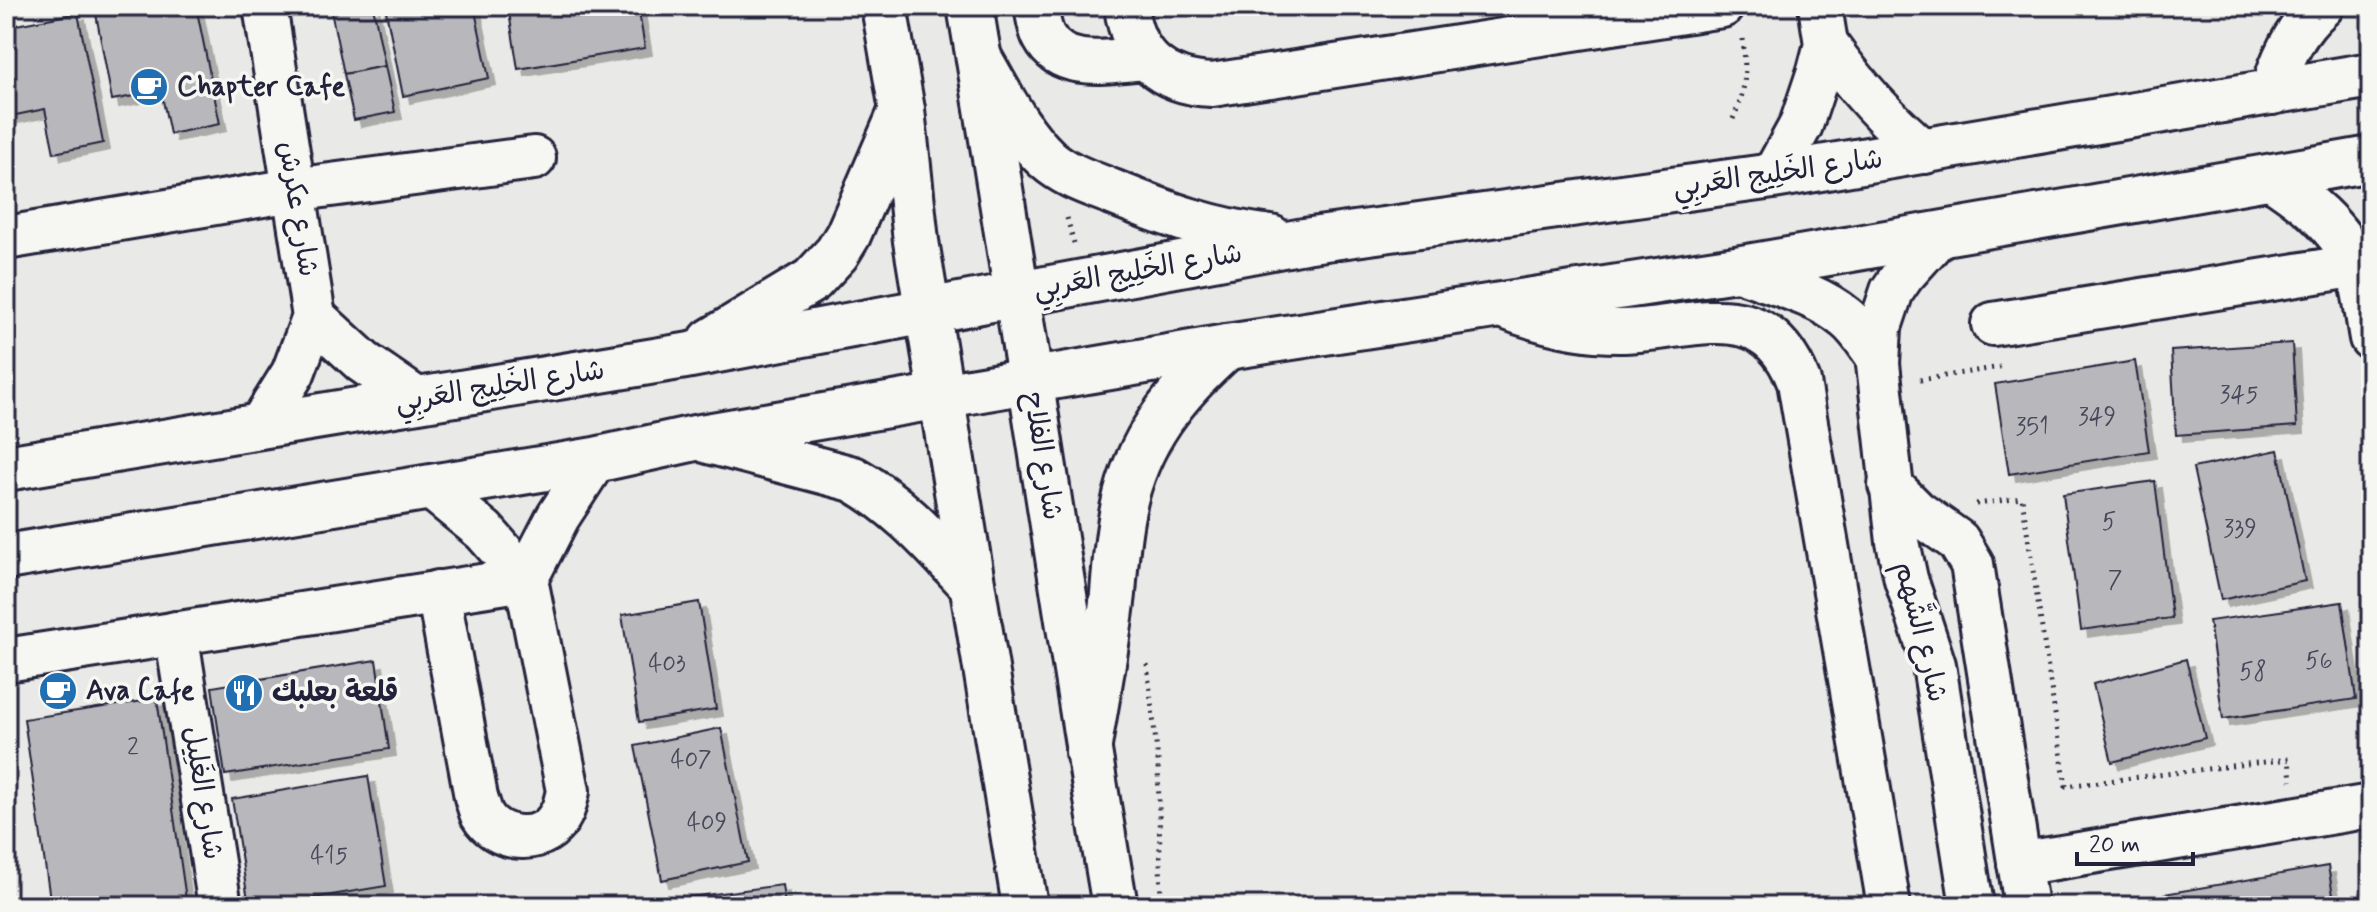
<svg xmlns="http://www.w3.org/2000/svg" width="2377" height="912" viewBox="0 0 2377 912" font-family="Mynerve,'Playpen Sans Arabic',sans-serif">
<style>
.building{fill:#b8b8bc;stroke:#22223b;stroke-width:2;filter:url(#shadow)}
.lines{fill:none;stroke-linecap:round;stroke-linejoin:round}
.minor-casing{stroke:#22223b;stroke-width:48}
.major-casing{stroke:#22223b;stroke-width:50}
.highway-casing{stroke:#22223b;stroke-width:50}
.path{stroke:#22223b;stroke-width:5;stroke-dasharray:2 6;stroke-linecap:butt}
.minor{stroke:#f6f6f2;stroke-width:42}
.major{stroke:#f6f6f2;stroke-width:44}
.highway{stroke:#f6f6f2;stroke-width:44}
.labels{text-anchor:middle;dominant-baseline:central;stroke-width:7;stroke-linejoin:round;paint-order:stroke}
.number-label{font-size:24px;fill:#48485b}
.poi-label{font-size:28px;font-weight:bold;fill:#22223b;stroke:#f6f6f2;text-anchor:start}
.street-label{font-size:28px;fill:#22223b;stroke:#f6f6f2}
</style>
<defs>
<filter id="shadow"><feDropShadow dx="7" dy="7" stdDeviation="0" flood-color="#0004"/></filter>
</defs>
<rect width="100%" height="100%" fill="#e9e9e7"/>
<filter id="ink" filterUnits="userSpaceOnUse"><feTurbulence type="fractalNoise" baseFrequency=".0125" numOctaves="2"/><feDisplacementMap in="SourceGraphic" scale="16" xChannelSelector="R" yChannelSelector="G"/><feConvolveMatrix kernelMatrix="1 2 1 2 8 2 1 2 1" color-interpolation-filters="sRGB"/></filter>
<g filter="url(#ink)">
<!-- building -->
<g class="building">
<polygon points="135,6 196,6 220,124 170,134 161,91 112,100 96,14"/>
<polygon points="330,6 373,6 385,66 344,74"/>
<polygon points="385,6 474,6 489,78 403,96"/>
<polygon points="508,6 638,6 645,48 518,69"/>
<polygon points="78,13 103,143 54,153 45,109 6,117 6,27"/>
<polygon points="385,66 395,112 354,120 344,74"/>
<polygon points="2292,343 2297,426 2176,435 2171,351"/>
<polygon points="2135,361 2149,451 2009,474 1995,384"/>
<polygon points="2278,450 2305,581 2221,600 2193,468"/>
<polygon points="2155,481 2172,618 2081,630 2063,494"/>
<polygon points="699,602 716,709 639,722 622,615"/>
<polygon points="2342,602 2356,699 2223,719 2209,621"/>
<polygon points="2186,659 2205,738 2112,762 2093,684"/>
<polygon points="376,660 389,749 225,775 212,687"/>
<polygon points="157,699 187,906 51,906 24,719"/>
<polygon points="721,728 748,862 662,880 635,746"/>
<polygon points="368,776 386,886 265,906 249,906 232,799"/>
<polygon points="2371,842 2371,878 2364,844"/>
<polygon points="2328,866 2335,906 2166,906 2164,894"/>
<polygon points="782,885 785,906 675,906 674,899"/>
</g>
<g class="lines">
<!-- minor casing -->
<g class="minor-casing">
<g id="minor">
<path d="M 1036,6 C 1038,16 1039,28 1044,37 C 1063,73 1113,60 1146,58"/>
<path d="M 1126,6 C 1132,56 1161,83 1212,85 L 1722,6"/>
<path d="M 1826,44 C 1855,85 1886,120 1925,152"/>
<path d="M 2272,93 C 2281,59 2295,29 2322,6"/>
<polyline points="1773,176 1801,125 1819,71 1826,44 1820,6"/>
<path d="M 2270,177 C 2304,199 2340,227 2356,265 C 2364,284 2367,317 2371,338"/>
<polyline points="1940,234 1903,275 1892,291 1880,327 1878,364 1898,542 1906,579 1934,665 1972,906"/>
<polyline points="6,238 293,190 534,158"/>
<path d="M 1736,269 C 1772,283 1816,293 1846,318 C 1859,328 1868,344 1878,357"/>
<path d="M 1499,305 C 1538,321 1577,331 1619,331 C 1692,331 1763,290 1799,382 L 1889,906"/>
<polyline points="314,317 363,362 418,400"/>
<polyline points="1993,324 2371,263"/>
<polyline points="260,426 293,373 314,317 265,6"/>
<polyline points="1890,485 1917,512 1958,541 1972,564 2026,906"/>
<path d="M 430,487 L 484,531 L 526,579 L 568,791 C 565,804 563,815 553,825 C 534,845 496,839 482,815 C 480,810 478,803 476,797 L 438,592"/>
<polyline points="526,579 558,517 595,460"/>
<polyline points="176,633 220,906"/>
<polyline points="6,660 526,579"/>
<polyline points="2019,864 2371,806"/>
</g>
</g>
<!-- major casing -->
<g class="major-casing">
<g id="major">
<polyline points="884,6 902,110 916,241 1025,906"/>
<path d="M 970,6 C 1021,306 1063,606 1115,906"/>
</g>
</g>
<!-- highway casing -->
<g class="highway-casing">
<g id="highway">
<path d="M 979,58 C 999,92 1018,132 1047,159 C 1066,176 1090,183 1112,192 C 1166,214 1212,231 1271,238"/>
<polyline points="711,341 812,280 837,253 848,235 902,110"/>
<path d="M 709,441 L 853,479 C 900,505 935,546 972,585"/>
<polyline points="6,468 685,356 1304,241 1773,176 2371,75"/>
<polyline points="6,557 595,460 695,438 1227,347 1736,269 2371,159"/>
<path d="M 1088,752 C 1096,700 1107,647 1113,594 C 1115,566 1117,537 1123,509 C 1137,440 1176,392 1227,347"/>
</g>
</g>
<!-- path -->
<g class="path">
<path d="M 1733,119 C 1747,88 1746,73 1743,39"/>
<polyline points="1067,218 1074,243"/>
<polyline points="1920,380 2000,367"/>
<polyline points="1976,504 2022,498 2066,786 2289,759 2291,781"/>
<polyline points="1147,664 1158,761 1161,906"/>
</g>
<!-- minor -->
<use href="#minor" class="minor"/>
<!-- major -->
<use href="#major" class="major"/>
<!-- highway -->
<use href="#highway" class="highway"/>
</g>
</g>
<!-- icons -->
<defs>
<g id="cafe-disc" transform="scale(2)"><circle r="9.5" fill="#1f6fb2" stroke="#f6f6f2"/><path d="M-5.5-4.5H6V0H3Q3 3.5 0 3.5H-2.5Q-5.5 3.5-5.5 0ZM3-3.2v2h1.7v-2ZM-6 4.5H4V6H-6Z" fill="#fff"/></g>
<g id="restaurant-disc" transform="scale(2)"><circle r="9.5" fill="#1f6fb2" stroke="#f6f6f2"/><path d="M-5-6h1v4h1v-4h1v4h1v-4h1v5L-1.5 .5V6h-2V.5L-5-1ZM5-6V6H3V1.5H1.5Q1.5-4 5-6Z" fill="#fff"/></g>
</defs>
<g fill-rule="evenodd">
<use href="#cafe-disc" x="149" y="87"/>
<use href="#cafe-disc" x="58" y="691"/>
<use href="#restaurant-disc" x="244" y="693"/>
</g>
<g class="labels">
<!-- number labels -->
<g class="number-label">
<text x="2239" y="395">345</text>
<text x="2097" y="417">349</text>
<text x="2032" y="427">351</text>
<text x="2109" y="522">5</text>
<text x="2240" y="529">339</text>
<text x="2115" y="580">7</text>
<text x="2319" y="661">56</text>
<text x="667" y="664">403</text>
<text x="2253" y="672">58</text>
<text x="133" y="747">2</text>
<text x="691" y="760">407</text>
<text x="707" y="823">409</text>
<text x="329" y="856">415</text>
</g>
<!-- poi labels -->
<g class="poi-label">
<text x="177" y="87">Chapter Cafe</text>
<text x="86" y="691">Ava Cafe</text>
<text x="272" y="693">قلعة بعلبك</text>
</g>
<!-- street labels -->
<g class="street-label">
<text transform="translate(1778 174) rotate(-8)">شارع الخَلِيج العَربِي</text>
<text transform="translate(297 209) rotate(81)">شارع عكرش</text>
<text transform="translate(1138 272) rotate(-10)">شارع الخَلِيج العَربِي</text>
<text transform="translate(500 387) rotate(-9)">شارع الخَلِيج العَربِي</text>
<text transform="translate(1042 456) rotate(81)">شارع الفلاح</text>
<text transform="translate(1920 632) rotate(76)">شارع الشَّهم</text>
<text transform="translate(202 793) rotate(81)">شارع الغَلِيل</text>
</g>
</g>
<!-- margin -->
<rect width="2377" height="912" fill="none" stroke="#f6f6f2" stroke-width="32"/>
<rect x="16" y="16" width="2345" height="880" fill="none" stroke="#22223b" stroke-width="3" filter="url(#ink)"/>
<!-- scale -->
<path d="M2077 852v12h116v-12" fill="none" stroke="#22223b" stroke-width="4"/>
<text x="2089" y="852" font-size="24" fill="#22223b" stroke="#f6f6f2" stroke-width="6" paint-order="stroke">20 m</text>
</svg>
